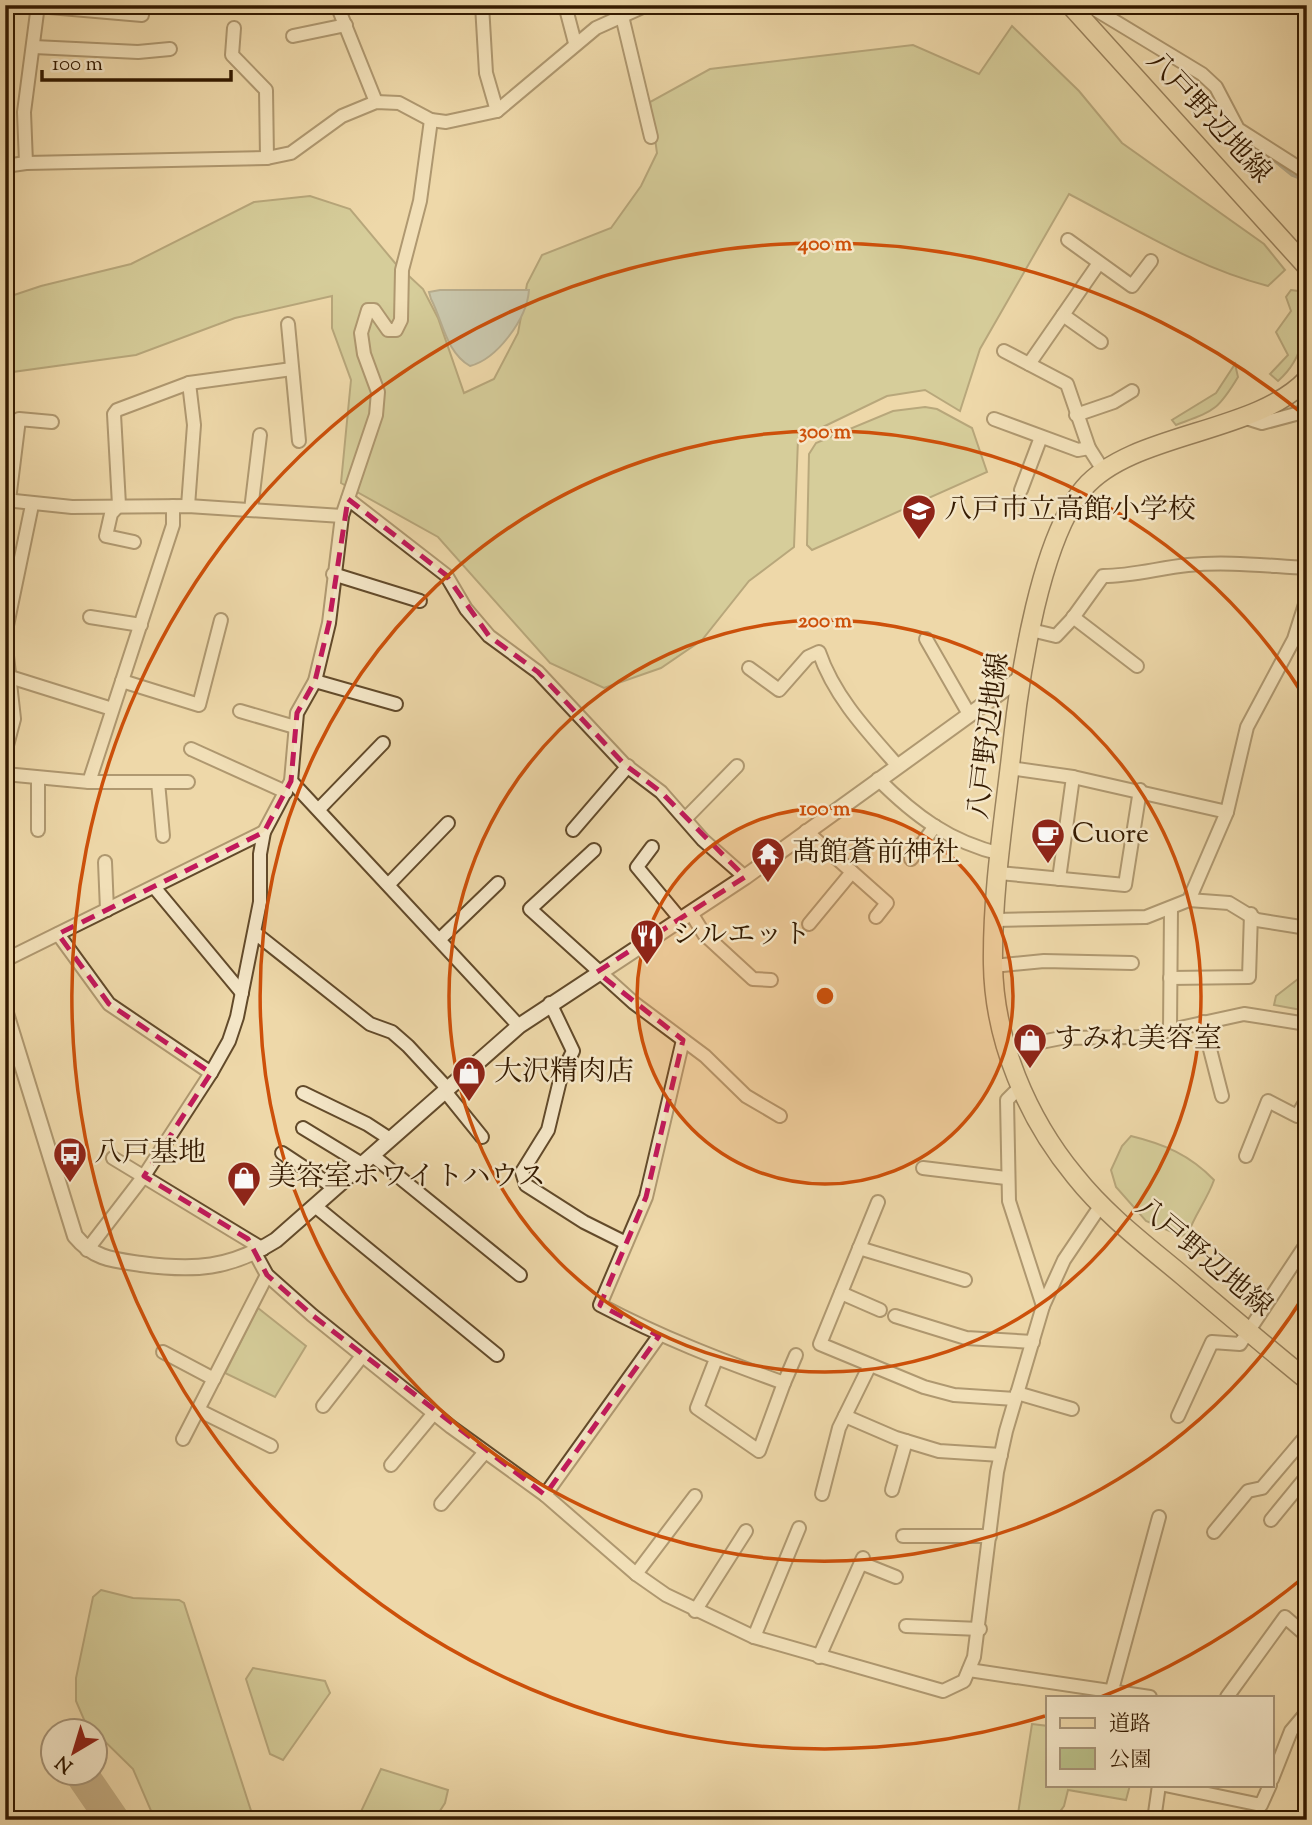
<svg xmlns="http://www.w3.org/2000/svg" width="1312" height="1825" viewBox="0 0 1312 1825" font-family="'Sorts Mill Goudy','Noto Serif JP',serif">
<style>
.green{fill:#b9bf88;stroke:#766c44;stroke-width:2}
.water{fill:#a0b6b5;stroke:#75786d;stroke-width:2}
.lines{fill:none;stroke-linecap:round;stroke-linejoin:round}
.stream{stroke:#75786d;stroke-width:3.5}
.taxiway{stroke:#917954;stroke-width:33}
.minor-casing{stroke:#624a2a;stroke-width:16}
.tertiary-casing{stroke:#624a2a;stroke-width:18}
.primary-casing{stroke:#341a00;stroke-width:21}
.minor{stroke:#f4e6c7;stroke-width:12}
.tertiary{stroke:#f4e6c7;stroke-width:14}
.primary{stroke:#eed8a9;stroke-width:18}
.marked{fill:none;stroke:#c2185b;stroke-width:5;stroke-dasharray:14 9;stroke-linejoin:round}
.ring{fill:none;stroke:#cd500a;stroke-width:3.5}
.labels{text-anchor:middle;dominant-baseline:central;stroke-width:5;stroke-linejoin:round;paint-order:stroke}
.street-label{font-size:28px;fill:#341a00;stroke:#f4e6c7}
.poi-label{font-size:28px;fill:#341a00;stroke:#f4e6c7;text-anchor:start}
.centre{fill:#cd500a;stroke:#f4e6c7;stroke-width:3.5}
.ring-label{font-size:21px;text-anchor:middle;font-weight:bold;fill:#cd500a;stroke:#f4e6c7;stroke-width:5;stroke-linejoin:round;paint-order:stroke}
</style>
<rect width="100%" height="100%" fill="#eed8a9"/>
<filter id="stains"><feTurbulence type="fractalNoise" baseFrequency=".00286" numOctaves="4"/><feColorMatrix values="0 0 0 0 .2 0 0 0 0 .09 0 0 0 0 .02 0 0 0 .5 -.17"/></filter>
<radialGradient id="worn" r=".72"><stop offset=".6" stop-color="#630" stop-opacity="0"/><stop offset="1" stop-color="#630" stop-opacity=".3"/></radialGradient>
<!-- green -->
<g class="green">
<path d="M 1012,26 L 1079,91 L 1122,143 L 1264,244 L 1285,270 L 1268,286 C 1197,268 1134,228 1069,194 L 980,349 L 960,411 L 925,390 L 887,396 L 798,439 L 794,547 L 749,581 L 702,640 L 661,668 L 604,688 L 550,663 L 438,537 L 341,483 L 351,380 L 332,328 L 332,296 L 235,318 L 136,355 L 5,373 L 5,298 L 41,286 L 131,264 L 254,202 L 310,196 L 350,209 L 395,263 L 423,289 L 438,318 L 464,393 L 494,379 L 518,333 L 527,284 L 542,255 L 611,228 L 641,186 L 657,153 L 650,102 L 710,69 L 913,45 L 979,74 Z"/>
<path d="M 1291,290 L 1298,291 C 1312,323 1303,359 1278,381 L 1270,374 L 1288,355 L 1276,332 L 1291,311 L 1286,297 Z"/>
<path d="M 1235,364 L 1238,377 C 1217,412 1213,411 1176,425 L 1172,420 L 1216,393 Z"/>
<polygon points="925,407 937,409 972,428 987,472 812,550 807,545 809,454 816,443 893,411"/>
<polygon points="1307,972 1307,1011 1274,1005 1276,996"/>
<path d="M 1131,1136 C 1164,1144 1190,1155 1214,1180 C 1207,1200 1195,1214 1188,1234 L 1181,1236 L 1146,1221 L 1116,1187 L 1111,1170 L 1122,1146 Z"/>
<polygon points="258,1308 306,1346 275,1397 225,1373"/>
<polygon points="101,1590 133,1598 179,1600 184,1603 254,1820 155,1820 133,1769 85,1722 76,1701 76,1678 93,1597"/>
<polygon points="253,1668 325,1681 330,1693 283,1760 270,1754 246,1679"/>
<polygon points="1032,1724 1048,1726 1048,1785 1130,1785 1126,1800 1068,1790 1064,1806 1056,1817 1017,1820"/>
<polygon points="381,1769 448,1790 445,1803 434,1820 357,1820"/>
</g>
<!-- water -->
<path class="water" d="M 440,290 L 529,290 C 527,319 497,359 470,366 C 446,352 443,322 431,299 L 429,292 Z"/>
<g class="lines">
<!-- stream -->
<g class="stream">
<polyline points="1233,130 1234,135 1245,140"/>
<polyline points="1265,153 1292,175 1307,181"/>
</g>
<!-- taxiway -->
<polyline class="taxiway" points="80,1772 113,1820"/>
<!-- minor casing -->
<g class="minor-casing">
<g id="minor">
<polyline points="337,5 376,102"/>
<polyline points="482,5 486,73 497,111"/>
<polyline points="565,5 575,43"/>
<polyline points="1088,5 1202,74 1216,87 1238,129 1307,173"/>
<polyline points="38,6 142,15"/>
<polyline points="622,16 651,137"/>
<polyline points="234,28 232,55 266,90 267,158"/>
<polyline points="293,36 346,25"/>
<polyline points="34,47 138,52 170,49"/>
<polyline points="26,163 24,112 38,5"/>
<polyline points="5,166 26,163 267,158 291,153 342,116 376,102 399,103 431,120 446,122 497,111 596,28 647,5"/>
<polyline points="1068,240 1132,286 1151,261"/>
<polyline points="1063,315 1101,342"/>
<polyline points="288,324 299,441"/>
<polyline points="1004,351 1067,384 1089,448 1103,470"/>
<polyline points="1029,364 1099,263"/>
<polyline points="1076,415 1114,402 1132,391"/>
<polyline points="1243,417 1262,423 1307,411"/>
<polyline points="994,419 1078,450 1089,448"/>
<polyline points="1021,490 1041,437"/>
<polyline points="348,499 446,575 466,609 489,636 538,672 624,764 661,792 703,840 745,877"/>
<polyline points="5,500 72,507 188,506 342,516"/>
<polyline points="9,500 19,419 52,422"/>
<polyline points="188,506 194,425 189,383 292,369"/>
<polyline points="251,510 260,435"/>
<polyline points="134,542 106,536 111,514 119,505 114,414 117,410 189,383"/>
<polyline points="333,574 420,601"/>
<polyline points="90,617 141,625"/>
<polyline points="1073,617 1137,666"/>
<path d="M 1031,630 L 1056,636 L 1072,619 L 1103,576 C 1132,576 1159,568 1188,565 C 1228,561 1267,566 1307,568"/>
<polyline points="5,635 32,505"/>
<polyline points="5,638 14,719 5,753"/>
<polyline points="926,639 969,714"/>
<path d="M 749,668 L 779,690 L 808,657 L 819,652 C 834,696 866,730 897,765"/>
<polyline points="10,677 112,709"/>
<polyline points="122,681 199,705 221,620"/>
<polyline points="315,681 396,704"/>
<polyline points="240,711 295,727"/>
<polyline points="191,749 286,792"/>
<polyline points="1010,768 1073,777 1227,812"/>
<polyline points="5,774 89,782 188,782"/>
<polyline points="38,779 38,830"/>
<path d="M 878,779 C 915,816 950,842 1001,854"/>
<polyline points="291,781 519,1026"/>
<polyline points="89,782 173,525 173,506"/>
<polyline points="158,782 163,836"/>
<polyline points="319,809 383,743"/>
<polyline points="686,818 737,766"/>
<polyline points="573,830 628,766"/>
<polyline points="806,831 887,903 876,917"/>
<polyline points="652,847 637,867 681,920"/>
<polyline points="594,850 530,909 634,1003 705,1056 746,1096 780,1116"/>
<polyline points="911,859 935,826"/>
<polyline points="105,862 107,910"/>
<polyline points="999,873 1125,885 1140,790"/>
<polyline points="1059,879 1073,777"/>
<polyline points="389,884 448,823"/>
<polyline points="154,887 242,993"/>
<polyline points="1189,900 1229,903 1257,920 1307,928"/>
<polyline points="691,913 704,934 753,979 771,980"/>
<polyline points="995,920 1146,917 1189,900 1227,812 1247,727 1294,639 1307,598"/>
<polyline points="809,924 852,872"/>
<polyline points="255,933 370,1024 392,1032 408,1046 447,1088"/>
<polyline points="58,934 109,1004 211,1073"/>
<polyline points="440,939 498,883"/>
<polyline points="5,960 264,832"/>
<polyline points="993,966 1044,961 1132,963"/>
<polyline points="1170,978 1249,977 1251,914"/>
<polyline points="550,1003 573,1051 561,1076 548,1130 522,1172 526,1185 584,1222 626,1243"/>
<polyline points="1203,1022 1222,1096"/>
<polyline points="1170,1030 1171,908"/>
<path d="M 683,1040 L 646,1197 L 600,1305 C 663,1338 718,1359 784,1383 L 759,1451 L 697,1408 L 716,1359"/>
<polyline points="1007,1049 1061,1038 1139,1037 1244,1014 1307,1024"/>
<polyline points="1020,1087 1007,1100 1009,1201 1043,1306"/>
<polyline points="444,1090 482,1137"/>
<polyline points="303,1093 367,1124 390,1139"/>
<polyline points="303,1128 362,1164"/>
<polyline points="282,1153 335,1188"/>
<polyline points="372,1155 520,1275"/>
<polyline points="1246,1156 1268,1101 1297,1116 1307,1099"/>
<polyline points="113,1158 263,1249"/>
<polyline points="923,1168 1006,1178"/>
<polyline points="878,1202 820,1344 924,1387 954,1395 1015,1399"/>
<polyline points="315,1206 497,1355"/>
<polyline points="859,1248 965,1280"/>
<polyline points="87,1250 144,1176 211,1073 229,1041 237,1017 260,902 260,854 264,832 291,781 297,713 315,681 329,623 342,516 376,415 378,392 364,354 361,333 368,310 374,310 388,330 396,330 401,320 402,270 420,201 431,120"/>
<polyline points="255,1253 267,1275 312,1315 451,1427 545,1495 636,1574 666,1595 754,1637 943,1691 964,1681 974,1657 997,1472 1006,1431 1043,1306 1064,1260 1101,1205"/>
<polyline points="841,1293 880,1310"/>
<polyline points="895,1316 966,1338 1033,1342"/>
<polyline points="163,1352 214,1379"/>
<polyline points="784,1383 796,1355"/>
<polyline points="1017,1393 1072,1409"/>
<polyline points="323,1406 362,1356"/>
<polyline points="198,1410 271,1446"/>
<polyline points="845,1416 896,1438 939,1451 1001,1455"/>
<polyline points="1178,1416 1212,1342 1240,1344 1307,1243"/>
<polyline points="183,1439 267,1275"/>
<polyline points="391,1465 434,1413"/>
<polyline points="892,1490 906,1441"/>
<polyline points="822,1494 839,1428 870,1365"/>
<polyline points="545,1495 659,1336"/>
<polyline points="441,1504 485,1452"/>
<polyline points="1271,1520 1307,1476"/>
<polyline points="1214,1532 1248,1491 1262,1488 1307,1435"/>
<polyline points="903,1536 990,1536"/>
<polyline points="861,1563 896,1577"/>
<polyline points="636,1574 695,1496"/>
<polyline points="695,1611 746,1531"/>
<polyline points="906,1626 980,1629"/>
<polyline points="754,1637 799,1528"/>
<polyline points="819,1657 863,1558"/>
<polyline points="969,1670 1150,1697"/>
<polyline points="1112,1690 1159,1517"/>
<polyline points="1227,1697 1285,1617 1307,1636"/>
<polyline points="1272,1779 1291,1731 1307,1712"/>
<polyline points="1165,1785 1261,1805 1270,1785"/>
<polyline points="1154,1820 1159,1785"/>
</g>
</g>
<!-- tertiary casing -->
<g class="tertiary-casing">
<path id="tertiary" d="M 5,1010 L 75,1236 C 94,1259 113,1260 141,1264 C 194,1271 230,1269 276,1240 L 519,1026 L 745,877 L 1019,679"/>
</g>
<!-- primary casing -->
<g class="primary-casing">
<g id="primary">
<polyline points="1070,5 1307,267"/>
<path d="M 1307,379 C 1256,434 1132,432 1084,488 C 1041,538 1020,673 1013,739 C 1005,813 992,889 993,964 C 994,1040 1027,1118 1075,1176 C 1106,1215 1146,1245 1183,1276 C 1224,1311 1265,1346 1307,1380"/>
</g>
</g>
<!-- minor -->
<use href="#minor" class="minor"/>
<!-- tertiary -->
<use href="#tertiary" class="tertiary"/>
<!-- primary -->
<use href="#primary" class="primary"/>
</g>
<!-- marked area -->
<path d="M0 0H1312V1825H0ZM 348,499 L 446,575 L 489,636 L 538,672 L 624,764 L 661,792 L 745,877 L 597,972 L 683,1040 L 646,1197 L 600,1305 L 659,1336 L 545,1495 L 312,1315 L 267,1275 L 248,1239 L 144,1176 L 211,1073 L 109,1004 L 58,934 L 264,832 L 291,781 L 297,713 L 315,681 L 329,623 Z" fill="#eed8a9" fill-opacity=".55" fill-rule="evenodd"/>
<path class="marked" d="M 348,499 L 446,575 L 489,636 L 538,672 L 624,764 L 661,792 L 745,877 L 597,972 L 683,1040 L 646,1197 L 600,1305 L 659,1336 L 545,1495 L 312,1315 L 267,1275 L 248,1239 L 144,1176 L 211,1073 L 109,1004 L 58,934 L 264,832 L 291,781 L 297,713 L 315,681 L 329,623 Z"/>
<!-- distance rings -->
<circle cx="825" cy="996" r="188" fill="#cd500a" fill-opacity=".12"/>
<g class="ring">
<circle cx="825" cy="996" r="188"/>
<circle cx="825" cy="996" r="376"/>
<path d="M1307 1291A565 565 0 1 1 1307 701"/>
<path d="M1304 1577A753 753 0 0 1 1101 1697M1045 1716A753 753 0 1 1 1304 415"/>
</g>
<!-- icons -->
<defs>
<g id="school-pin" transform="scale(1.75)"><path d="M0 17L-7.5 6A9.5 9.5 0 1 1 7.5 6Z" fill="#8f2418" stroke="#f4e6c7"/><path d="M0-5L7-2L0 1L-7-2ZM-4 1L0 2.5L4 1V4Q0 6-4 4Z" fill="#fff"/></g>
<g id="cafe-pin" transform="scale(1.75)"><path d="M0 17L-7.5 6A9.5 9.5 0 1 1 7.5 6Z" fill="#8f2418" stroke="#f4e6c7"/><path d="M-5.5-4.5H6V0H3Q3 3.5 0 3.5H-2.5Q-5.5 3.5-5.5 0ZM3-3.2v2h1.7v-2ZM-6 4.5H4V6H-6Z" fill="#fff"/></g>
<g id="temple-pin" transform="scale(1.75)"><path d="M0 17L-7.5 6A9.5 9.5 0 1 1 7.5 6Z" fill="#8f2418" stroke="#f4e6c7"/><path d="M0-6L5-2H3V0L6.5 2.5H4V6H1.5V3h-3V6H-4V2.5H-6.5L-3 0V-2H-5Z" fill="#fff"/></g>
<g id="restaurant-pin" transform="scale(1.75)"><path d="M0 17L-7.5 6A9.5 9.5 0 1 1 7.5 6Z" fill="#8f2418" stroke="#f4e6c7"/><path d="M-5-6h1v4h1v-4h1v4h1v-4h1v5L-1.5 .5V6h-2V.5L-5-1ZM5-6V6H3V1.5H1.5Q1.5-4 5-6Z" fill="#fff"/></g>
<g id="shop-pin" transform="scale(1.75)"><path d="M0 17L-7.5 6A9.5 9.5 0 1 1 7.5 6Z" fill="#8f2418" stroke="#f4e6c7"/><path d="M-5-2.5h2.3a2.7 3.5 0 0 1 5.4 0H5L5.5 6h-11ZM-1.5-2.5h3a1.5 2.3 0 0 0-3 0Z" fill="#fff"/></g>
<g id="bus-pin" transform="scale(1.75)"><path d="M0 17L-7.5 6A9.5 9.5 0 1 1 7.5 6Z" fill="#8f2418" stroke="#f4e6c7"/><path d="M-5-6H5V4H4V6H2V4H-2V6H-4V4H-5ZM-3.5-4V0h7V-4ZM-3.5 1.2v1.5H-2V1.2ZM2 1.2v1.5H3.5V1.2Z" fill="#fff"/></g>
</defs>
<g fill-rule="evenodd">
<use href="#school-pin" x="919" y="511"/>
<use href="#cafe-pin" x="1048" y="835"/>
<use href="#temple-pin" x="768" y="854"/>
<use href="#restaurant-pin" x="647" y="936"/>
<use href="#shop-pin" x="1030" y="1040"/>
<use href="#shop-pin" x="469" y="1073"/>
<use href="#bus-pin" x="70" y="1154"/>
<use href="#shop-pin" x="244" y="1178"/>
</g>
<g class="labels">
<!-- street labels -->
<g class="street-label">
<text transform="translate(1208 118) rotate(47)">八戸野辺地線</text>
<text transform="translate(990 736) rotate(-83)">八戸野辺地線</text>
<text transform="translate(1203 1258) rotate(40)">八戸野辺地線</text>
</g>
<!-- poi labels -->
<g class="poi-label">
<text x="944" y="511">八戸市立高館小学校</text>
<text x="1072" y="835">Cuore</text>
<text x="792" y="854">髙館蒼前神社</text>
<text x="672" y="936">シルエット</text>
<text x="1054" y="1040">すみれ美容室</text>
<text x="494" y="1073">大沢精肉店</text>
<text x="94" y="1154">八戸基地</text>
<text x="268" y="1178">美容室ホワイトハウス</text>
</g>
</g>
<circle cx="825" cy="996" r="10" class="centre"/>
<g class="ring-label">
<text x="825" y="250">400 m</text>
<text x="825" y="438">300 m</text>
<text x="825" y="627">200 m</text>
<text x="825" y="815">100 m</text>
</g>
<!-- margin -->
<rect width="1312" height="1825" fill="none" stroke="#eed8a9" stroke-width="28"/>
<rect x="7" y="7" width="1298" height="1811" fill="none" stroke="#341a00" stroke-width="3.5"/>
<rect x="14" y="14" width="1284" height="1797" fill="none" stroke="#341a00" stroke-width="2"/>
<!-- legend -->
<rect x="1046" y="1696" width="228" height="91" fill="#f4e6c7" stroke="#a79477" stroke-width="2"/>
<rect x="1060" y="1718" width="35" height="10" fill="#eed8a9" stroke="#a79477" stroke-width="2"/>
<text x="1109" y="1730" font-size="21" fill="#341a00">道路</text>
<rect x="1060" y="1748" width="35" height="21" fill="#b9bf88" stroke="#a79477" stroke-width="2"/>
<text x="1109" y="1766" font-size="21" fill="#341a00">公園</text>
<!-- north arrow -->
<g transform="translate(74 1752) rotate(218)"><circle r="33" fill="#f4e6c7" stroke="#a79477" stroke-width="2"/>
<path d="M0-5L12 26L0 18L-12 26Z" fill="#8f2418"/>
<text y="-10" font-size="19" font-weight="bold" text-anchor="middle" fill="#341a00">N</text>
</g>
<!-- scale -->
<path d="M42 70v10h189v-10" fill="none" stroke="#341a00" stroke-width="3.5"/>
<text x="52" y="70" font-size="21" fill="#341a00" stroke="#f4e6c7" stroke-width="5" paint-order="stroke">100 m</text>
<rect width="100%" height="100%" filter="url(#stains)"/>
<rect width="100%" height="100%" fill="url(#worn)"/>
</svg>
